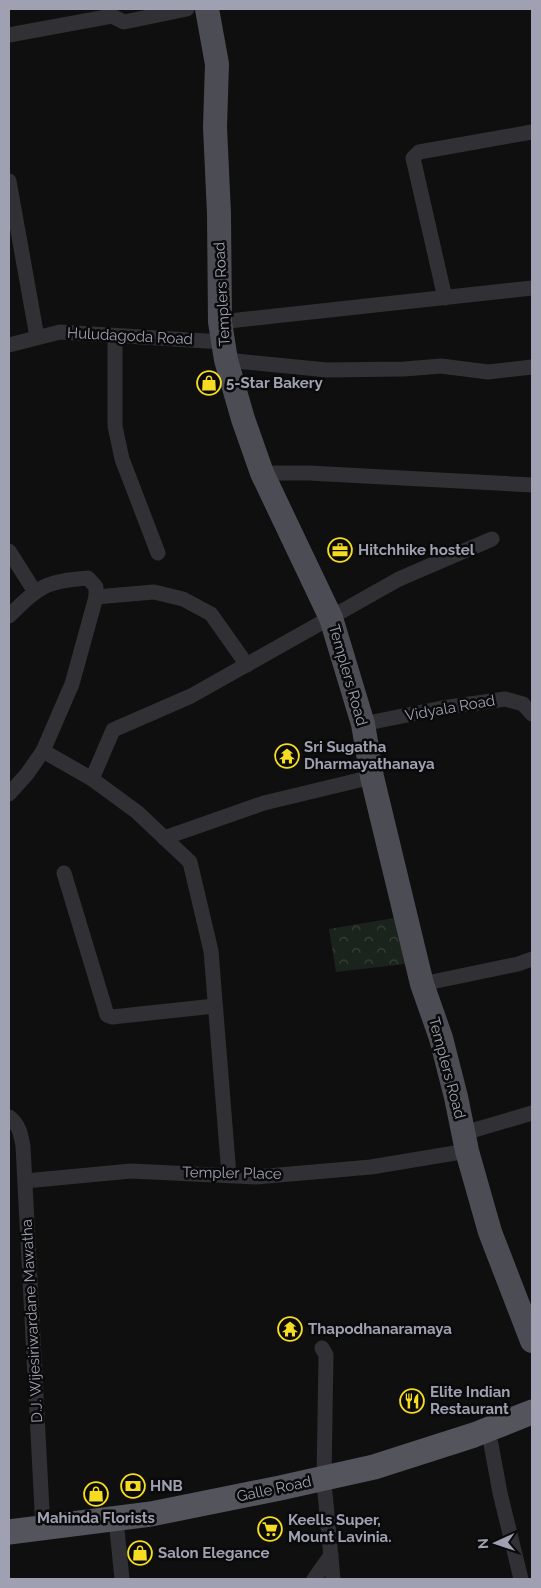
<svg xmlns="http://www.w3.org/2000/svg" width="541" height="1588" viewBox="0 0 541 1588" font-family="Raleway,sans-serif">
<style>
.park{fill:url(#park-crowns)}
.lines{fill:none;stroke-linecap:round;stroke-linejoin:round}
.minor{stroke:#303035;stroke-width:15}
.primary{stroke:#4c4c54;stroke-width:24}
.trunk{stroke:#54545d;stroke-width:25}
.labels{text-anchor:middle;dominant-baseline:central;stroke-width:5;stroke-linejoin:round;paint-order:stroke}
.street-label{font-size:15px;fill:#9fa1b2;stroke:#0a0a0b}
.poi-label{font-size:15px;font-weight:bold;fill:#9fa1b2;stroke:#0a0a0b;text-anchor:start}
</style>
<defs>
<pattern id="park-crowns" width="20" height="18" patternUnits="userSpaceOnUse" patternTransform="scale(1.25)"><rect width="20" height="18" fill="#1b231d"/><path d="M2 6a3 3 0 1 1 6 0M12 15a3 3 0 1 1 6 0" fill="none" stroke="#39403b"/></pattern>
</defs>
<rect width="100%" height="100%" fill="#0f0f10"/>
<!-- park -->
<polygon class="park" points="394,918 405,964 336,972 329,929"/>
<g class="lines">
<!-- minor -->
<g class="minor">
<polyline points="9,35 112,16 124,22 187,9"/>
<polyline points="9,181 37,337"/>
<polyline points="445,298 413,158 419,152 532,132"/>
<polyline points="220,322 532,288"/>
<polyline points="115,336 115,426 122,459 158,553"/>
<polyline points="9,345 60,332 223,342"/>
<polyline points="226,360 327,370 404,369 441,366 488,372 532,367"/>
<polyline points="262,473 309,473 532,485"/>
<polyline points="9,551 35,592"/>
<polyline points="96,597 154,592 183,599 211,614 247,665"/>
<path d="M 9,616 C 39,587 44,581 88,578 L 96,587 L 96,597 L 72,684 L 43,751 L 27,774 L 9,794"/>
<polyline points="363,724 442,708 505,699 523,704 532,714"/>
<polyline points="43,751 92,779 137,812 190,862 211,951 229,1175"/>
<polyline points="92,779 113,730 191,696 399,579 492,539"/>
<polyline points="164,838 264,803 372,777"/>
<polyline points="64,873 107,1015 112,1017 215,1006"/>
<polyline points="422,984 518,964 532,959"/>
<path d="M 9,1117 C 19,1124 21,1135 23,1146 L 43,1529"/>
<polyline points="464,1133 532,1113"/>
<polyline points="25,1181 131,1171 256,1177 371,1167 467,1151"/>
<polyline points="322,1348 326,1355 324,1478"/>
<polyline points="491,1444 500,1493 521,1579"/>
<polyline points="325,1493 333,1579"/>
<polyline points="116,1520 122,1579"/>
<polyline points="314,1579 331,1555"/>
</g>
<!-- primary -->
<polyline class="primary" points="207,9 217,64 215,127 219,214 220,322 226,360 243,419 262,473 331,618 363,724 372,777 422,984 441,1038 456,1097 467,1151 490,1232 532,1341"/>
<!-- trunk -->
<polyline class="trunk" points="9,1532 151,1514 280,1488 374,1467 474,1435 532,1412"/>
</g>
<!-- icons -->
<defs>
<g id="shop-ring" transform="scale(1.25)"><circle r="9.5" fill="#0a0a0b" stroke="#f5dc22" stroke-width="1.5"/><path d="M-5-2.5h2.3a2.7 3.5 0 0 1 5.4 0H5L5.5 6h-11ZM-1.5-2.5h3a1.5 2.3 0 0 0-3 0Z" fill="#f5dc22"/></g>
<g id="office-ring" transform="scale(1.25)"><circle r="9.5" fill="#0a0a0b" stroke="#f5dc22" stroke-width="1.5"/><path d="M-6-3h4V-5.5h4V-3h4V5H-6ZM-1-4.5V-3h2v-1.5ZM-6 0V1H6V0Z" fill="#f5dc22"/></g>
<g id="temple-ring" transform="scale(1.25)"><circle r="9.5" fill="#0a0a0b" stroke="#f5dc22" stroke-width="1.5"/><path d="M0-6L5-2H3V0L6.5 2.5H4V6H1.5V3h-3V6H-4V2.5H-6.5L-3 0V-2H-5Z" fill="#f5dc22"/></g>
<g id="restaurant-ring" transform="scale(1.25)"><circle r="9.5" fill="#0a0a0b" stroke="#f5dc22" stroke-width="1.5"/><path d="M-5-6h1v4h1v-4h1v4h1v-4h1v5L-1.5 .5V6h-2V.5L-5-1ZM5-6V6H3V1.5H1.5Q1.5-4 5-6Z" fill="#f5dc22"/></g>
<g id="bank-ring" transform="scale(1.25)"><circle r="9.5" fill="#0a0a0b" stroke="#f5dc22" stroke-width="1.5"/><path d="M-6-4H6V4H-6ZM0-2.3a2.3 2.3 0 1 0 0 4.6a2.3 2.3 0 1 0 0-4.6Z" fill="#f5dc22"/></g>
<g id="supermarket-ring" transform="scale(1.25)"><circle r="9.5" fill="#0a0a0b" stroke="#f5dc22" stroke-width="1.5"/><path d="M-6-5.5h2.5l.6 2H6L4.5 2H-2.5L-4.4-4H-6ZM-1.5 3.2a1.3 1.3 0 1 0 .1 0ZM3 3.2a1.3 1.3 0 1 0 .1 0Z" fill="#f5dc22"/></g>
</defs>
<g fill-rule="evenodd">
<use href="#shop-ring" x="209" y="383"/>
<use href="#office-ring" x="340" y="550"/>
<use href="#temple-ring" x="287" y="756"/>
<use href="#temple-ring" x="290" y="1329"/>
<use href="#restaurant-ring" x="412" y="1401"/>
<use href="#bank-ring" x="133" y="1486"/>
<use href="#shop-ring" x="96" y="1494"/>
<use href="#supermarket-ring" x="270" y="1529"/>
<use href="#shop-ring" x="140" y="1553"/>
</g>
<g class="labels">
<!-- street labels -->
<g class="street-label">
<text transform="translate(222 294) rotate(-93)">Templers Road</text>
<text transform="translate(130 336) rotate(3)">Huludagoda Road</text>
<text transform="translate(348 675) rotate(74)">Templers Road</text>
<text transform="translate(450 708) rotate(-10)">Vidyala Road</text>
<text transform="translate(447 1068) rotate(75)">Templers Road</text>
<text transform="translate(232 1173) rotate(1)">Templer Place</text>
<text transform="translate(32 1321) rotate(-93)">D.J. Wijesiriwardane Mawatha</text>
<text transform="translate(274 1489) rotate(-12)">Galle Road</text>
</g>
<!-- poi labels -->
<g class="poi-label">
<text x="226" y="383">5-Star Bakery</text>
<text x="358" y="550">Hitchhike hostel</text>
<text x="304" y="747">Sri Sugatha<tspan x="304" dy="17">Dharmayathanaya</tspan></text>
<text x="308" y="1329">Thapodhanaramaya</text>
<text x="430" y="1392">Elite Indian<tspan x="430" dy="17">Restaurant</tspan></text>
<text x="150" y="1486">HNB</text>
<text x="96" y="1518" text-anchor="middle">Mahinda Florists</text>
<text x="288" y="1520">Keells Super,<tspan x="288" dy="17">Mount Lavinia.</tspan></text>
<text x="158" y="1553">Salon Elegance</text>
</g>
</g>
<!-- border -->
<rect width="541" height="1588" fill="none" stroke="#9fa1b2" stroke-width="20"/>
<!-- north arrow -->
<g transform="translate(496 1543) rotate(267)" stroke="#0a0a0b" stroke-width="4" paint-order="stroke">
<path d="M0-4L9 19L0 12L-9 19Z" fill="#9fa1b2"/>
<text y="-8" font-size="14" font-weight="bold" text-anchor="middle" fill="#9fa1b2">N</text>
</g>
</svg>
